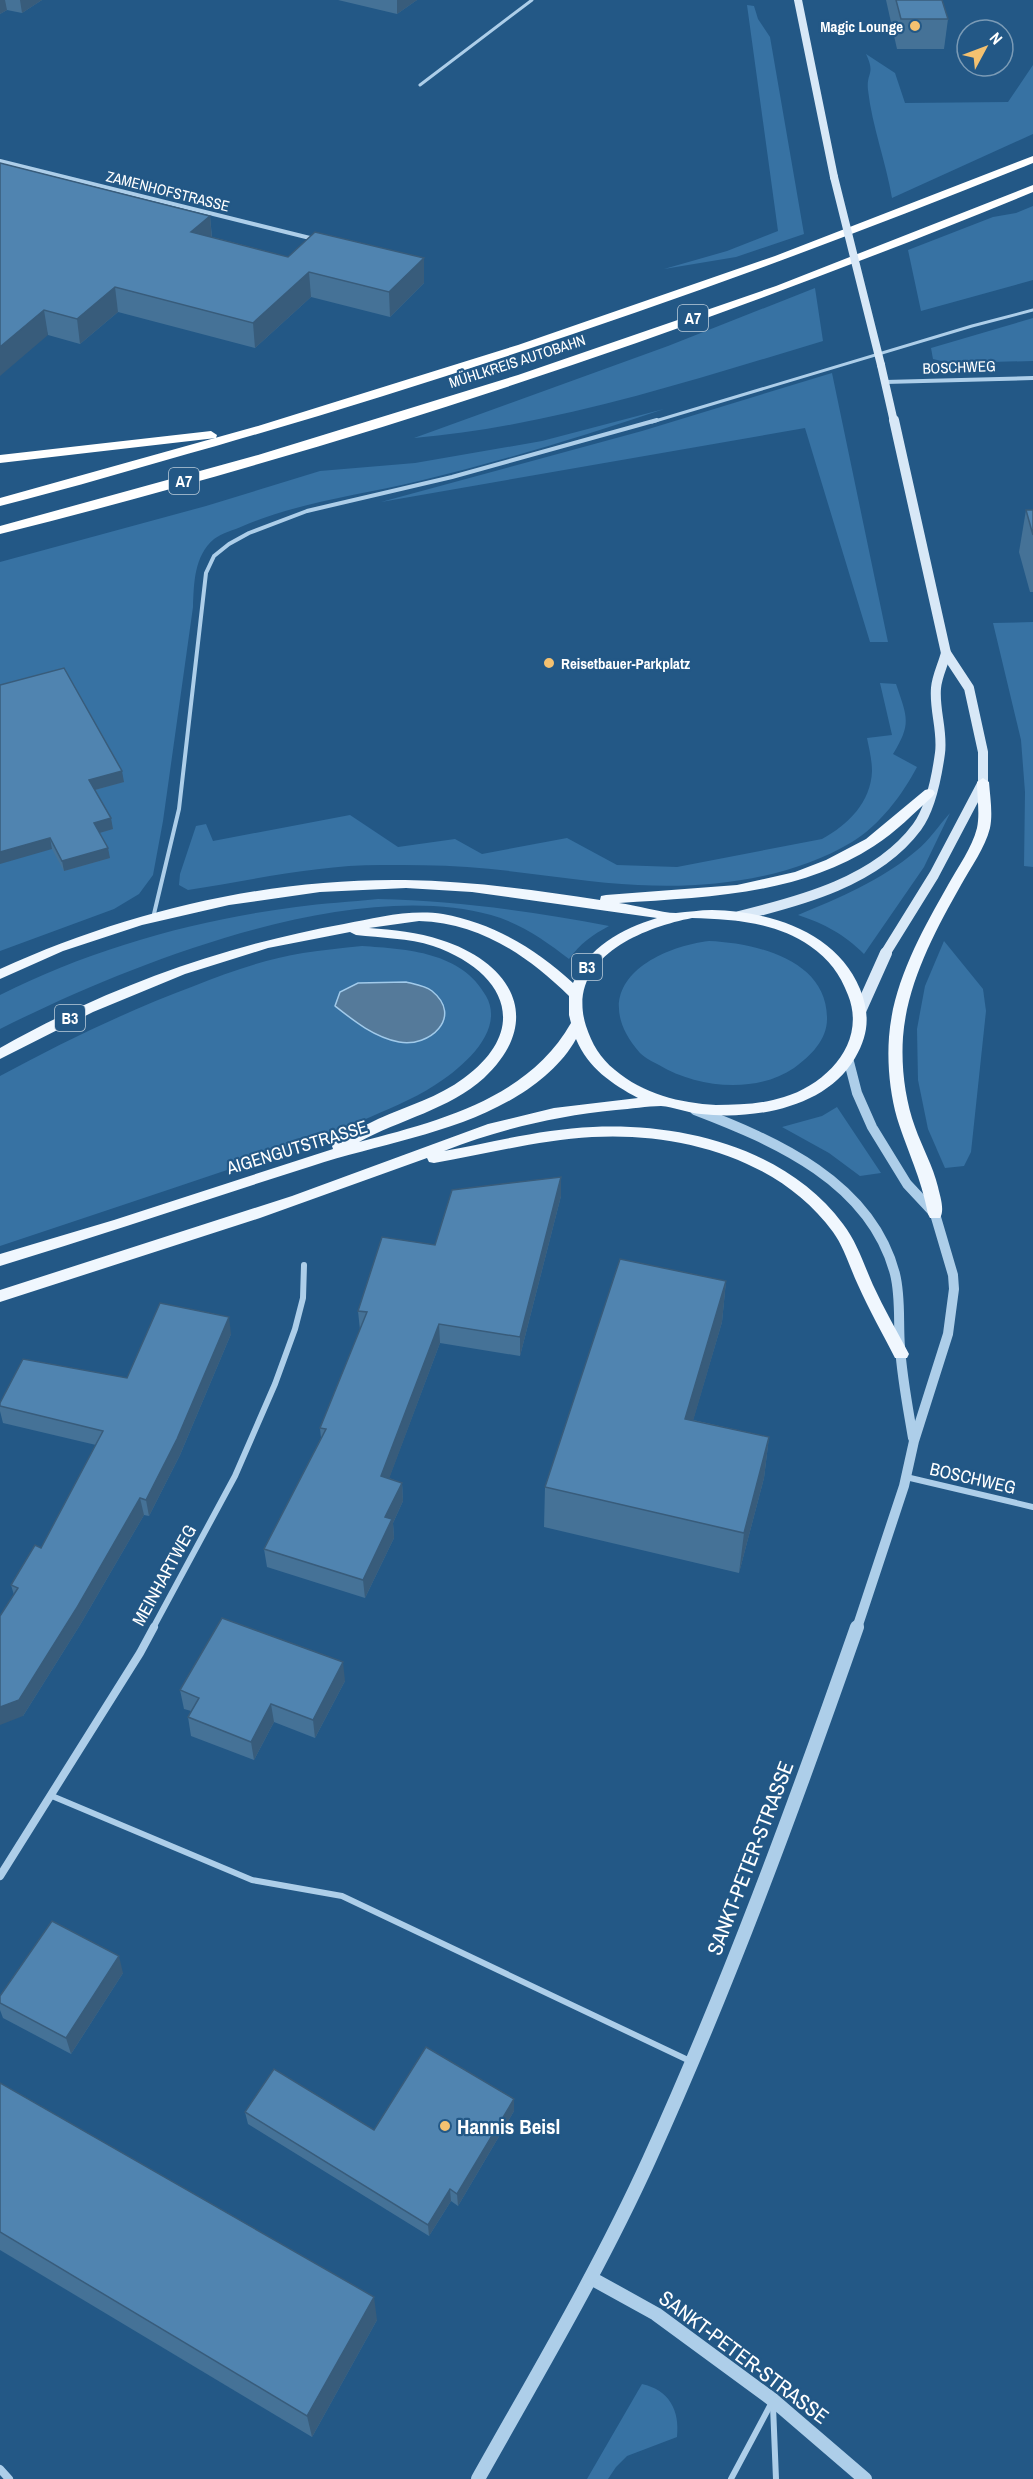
<svg xmlns="http://www.w3.org/2000/svg" width="1033" height="2479" viewBox="0 0 1033 2479" font-family="'Archivo Narrow',sans-serif">
<style>
.green{fill:#3772a3}
.water{fill:#557a9a;stroke:#a1caea;stroke-width:1.5}
.lines{fill:none;stroke-linecap:round;stroke-linejoin:round}
.service-far2{stroke:#adcee9;stroke-width:3}
.service-far1{stroke:#adcee9;stroke-width:4}
.service{stroke:#adcee9;stroke-width:6}
.minor-far2{stroke:#adcee9;stroke-width:4}
.minor-far1{stroke:#adcee9;stroke-width:6}
.minor{stroke:#adcee9;stroke-width:8}
.tertiary-far1{stroke:#adcee9;stroke-width:10}
.tertiary{stroke:#adcee9;stroke-width:14}
.secondary-far2{stroke:#d8e8f7;stroke-width:8}
.secondary-far1{stroke:#d8e8f7;stroke-width:10}
.secondary{stroke:#d8e8f7;stroke-width:12}
.primary{fill:#f0f7fe;fill-rule:evenodd}
.motorway{fill:#fff;fill-rule:evenodd}
.secondary-bridge{stroke:#d8e8f7;stroke-width:8}
.wall{fill:#457297}
.shaded-wall{fill:#385c7b}
.building{fill:#5084b0;stroke:#385c7b;stroke-width:1.5}
.poi-dot{fill:#f4c170;stroke:#235886;stroke-width:2}
.labels{text-anchor:middle;dominant-baseline:central;stroke-width:4.5;stroke-linejoin:round;paint-order:stroke}
.far-poi-label{font-size:15px;font-weight:bold;fill:#fff;stroke:#235886;text-anchor:end}
.far-street-label{font-size:15px;fill:#fff;stroke:#235886}
.shield{fill:#235886;stroke:#bdcddb;stroke-width:1.5}
.shield-label{font-size:16px;font-weight:bold;fill:#fff}
.street-label{font-size:18px;fill:#fff;stroke:#235886}
.near-street-label{font-size:21px;fill:#fff;stroke:#235886}
.near-poi-label{font-size:21px;font-weight:bold;fill:#fff;stroke:#235886;text-anchor:start}
</style>
<rect width="100%" height="100%" fill="#235886"/>
<!-- green -->
<g class="green">
<polygon points="747,5 754,6 758,19 770,37 804,234 736,257 664,269 727,251 778,231"/>
<path d="M 866,54 L 895,73 L 905,103 L 1008,102 L 1033,65 L 1033,134 L 892,198 C 886,162 872,126 868,90 C 866,72 876,75 866,54 Z"/>
<polygon points="1033,206 1033,280 921,311 908,250 993,217 1016,213"/>
<path d="M 815,288 L 823,341 C 689,381 553,426 414,438 L 668,346 Z"/>
<polygon points="1033,318 1033,361 950,363 933,359 931,348"/>
<polygon points="832,373 888,642 870,642 805,428 381,502 642,431"/>
<path d="M 664,409 C 584,436 502,461 419,481 C 360,495 299,502 243,526 C 234,530 222,533 214,539 C 194,556 194,583 193,607 L 163,821 L 153,875 L 139,894 L 114,909 L 0,951 L 0,562 L 206,506 L 320,471 L 415,463 L 542,441 Z"/>
<polygon points="1033,622 1033,867 1024,866 1025,792 1021,740 993,623"/>
<path d="M 880,683 L 896,684 C 907,717 912,723 893,754 L 917,767 C 903,794 879,826 852,842 C 791,879 708,889 638,885 C 581,882 524,871 467,867 C 438,865 409,865 381,865 C 316,865 252,880 188,890 L 179,885 L 180,874 L 196,826 L 206,824 L 213,841 L 350,815 L 398,847 L 455,839 L 482,854 L 567,838 L 617,865 L 677,867 L 822,839 C 848,825 871,802 872,771 C 872,760 869,748 867,738 L 892,735 Z"/>
<path d="M 950,813 L 924,867 L 864,954 C 844,934 825,924 798,915 C 839,898 882,880 916,851 C 929,841 939,825 950,813 Z"/>
<path d="M 378,899 C 456,901 532,911 609,926 C 592,935 580,944 569,959 C 546,941 520,923 491,915 C 349,876 127,965 0,1029 L 0,995 C 91,949 195,920 296,907 C 323,903 351,902 378,899 Z"/>
<path d="M 709,941 C 755,943 826,959 827,1017 C 828,1039 811,1056 794,1068 C 756,1094 697,1088 659,1065 C 653,1062 645,1058 640,1053 C 585,990 648,949 709,941 Z"/>
<polygon points="944,941 983,989 986,1011 971,1152 964,1166 945,1168 928,1129 918,1080 917,1029 925,986"/>
<path d="M 362,946 C 407,949 462,952 486,996 C 506,1031 462,1068 435,1085 C 412,1100 386,1110 361,1121 C 319,1138 277,1154 233,1168 C 156,1194 78,1220 0,1246 L 0,1076 C 63,1042 127,1011 194,986 C 229,972 266,959 303,953 C 322,950 342,948 362,946 Z"/>
<polygon points="837,1107 881,1173 860,1176 829,1153 782,1127 822,1116"/>
<path d="M 642,2384 C 669,2390 680,2410 677,2437 L 627,2456 L 616,2467 L 608,2479 L 587,2479 Z"/>
</g>
<!-- water -->
<path class="water" d="M 406,982 C 414,984 426,986 432,991 C 464,1017 429,1048 399,1042 C 374,1037 354,1021 335,1006 L 340,992 L 358,983 Z"/>
<g class="lines">
<!-- service-far2 -->
<g class="service-far2">
<polyline points="420,85 532,0"/>
<polyline points="652,422 972,326 1033,310"/>
</g>
<!-- service-far1 -->
<polyline class="service-far1" points="153,918 179,809 206,573 214,556 229,544 249,533 307,511 452,477 657,420"/>
<!-- service -->
<g class="service">
<polyline points="52,1796 252,1880 342,1896 690,2061"/>
<polyline points="773,2406 776,2479"/>
<polyline points="731,2479 772,2402"/>
</g>
<!-- minor-far2 -->
<g class="minor-far2">
<polyline points="0,161 314,239"/>
<polyline points="885,382 1033,378"/>
</g>
<!-- minor-far1 -->
<g class="minor-far1">
<polyline points="906,1477 1033,1507"/>
<polyline points="153,1628 235,1476 275,1384 295,1329 303,1298 304,1265"/>
</g>
<!-- minor -->
<g class="minor">
<polyline points="0,1876 140,1653 154,1627"/>
<polyline points="0,2469 9,2479"/>
</g>
<!-- tertiary-far1 -->
<g class="tertiary-far1">
<polyline points="848,1058 857,1093 872,1127 907,1184 935,1214 953,1275 954,1289 948,1334 914,1441 904,1486 857,1628"/>
<path d="M 695,1110 C 776,1141 871,1182 895,1274 C 901,1298 898,1323 900,1347 C 902,1378 908,1408 913,1438"/>
</g>
<!-- tertiary -->
<g class="tertiary">
<polyline points="591,2278 656,2314 773,2400 865,2479"/>
<path d="M 478,2479 C 537,2374 599,2270 649,2160 C 728,1986 794,1807 857,1627"/>
</g>
<!-- secondary-far2 -->
<g class="secondary-far2">
<polyline points="798,0 834,177"/>
<polyline points="881,365 894,422"/>
</g>
<!-- secondary-far1 -->
<g class="secondary-far1">
<path d="M 739,916 C 801,901 877,881 917,827 C 931,808 937,775 940,753 C 943,731 934,710 936,688 C 937,676 943,665 946,653"/>
<polyline points="885,954 934,875 983,782 983,752 969,688 946,653 894,420"/>
</g>
<!-- secondary -->
<polyline class="secondary" points="860,1011 886,953"/>
<!-- primary -->
<g class="primary">
<path d="M 983,778 L 989,782 C 990,796 993,814 990,828 C 985,848 971,867 961,885 C 935,931 907,983 903,1037 C 901,1067 905,1099 915,1127 C 922,1147 933,1166 938,1187 C 940,1196 945,1210 940,1218 L 930,1218 L 928,1214 C 921,1177 908,1153 897,1118 C 890,1093 887,1064 889,1037 C 893,982 922,931 948,885 C 958,867 972,848 977,828 C 980,814 977,796 977,782 Z"/>
<path d="M 929,789 L 933,790 L 935,793 L 933,796 C 914,813 896,832 874,846 C 799,895 706,897 619,903 C 636,905 661,913 676,913 C 688,912 700,910 712,910 C 769,911 837,932 860,989 C 870,1014 869,1034 855,1058 C 826,1108 754,1120 701,1114 C 688,1113 674,1107 661,1106 C 647,1106 631,1109 616,1110 C 556,1116 501,1129 444,1151 C 493,1142 543,1129 593,1127 C 682,1123 787,1148 843,1224 C 857,1242 864,1265 873,1285 C 884,1309 897,1331 909,1354 L 907,1358 L 895,1358 C 883,1334 869,1310 858,1285 C 850,1268 844,1247 833,1232 C 779,1158 679,1132 592,1137 C 539,1140 486,1154 434,1163 L 429,1162 L 427,1158 L 260,1218 L 0,1302 L 0,1290 L 292,1196 L 488,1124 L 554,1108 L 638,1098 C 612,1084 588,1068 576,1039 C 563,1063 538,1084 514,1098 C 453,1134 379,1144 312,1166 C 208,1199 105,1234 0,1266 L 0,1254 L 114,1220 L 333,1149 L 332,1146 L 334,1142 C 349,1135 363,1126 378,1119 C 407,1106 439,1097 464,1078 C 533,1027 503,970 433,946 C 409,938 381,938 356,935 L 350,932 L 268,948 L 185,974 L 93,1012 L 0,1059 L 0,1048 C 108,987 222,946 344,924 C 376,918 409,909 443,914 C 493,923 536,949 573,983 C 588,947 621,929 657,918 L 472,892 L 406,888 L 320,892 L 229,905 L 142,925 L 63,951 L 0,979 L 0,969 C 126,912 266,878 405,880 C 471,881 536,890 600,900 L 601,896 L 606,895 L 737,885 L 795,872 L 826,860 L 866,839 L 925,790 ZM 692,918 C 732,919 776,922 810,946 C 829,959 840,974 848,995 C 867,1042 827,1084 784,1097 C 762,1104 739,1105 716,1105 C 680,1103 643,1094 615,1070 C 600,1058 592,1044 586,1026 C 565,959 641,928 692,918 ZM 419,921 C 480,923 527,955 569,996 L 569,1015 L 571,1023 C 528,1099 438,1121 359,1142 C 399,1120 450,1109 484,1078 C 546,1020 511,962 441,940 C 418,932 393,930 369,928 Z"/>
</g>
<!-- motorway -->
<g class="motorway">
<path d="M 1033,156 L 1033,163 C 766,271 494,366 216,446 C 144,466 72,488 0,506 L 0,498 L 258,426 L 518,345 L 775,256 Z"/>
<path d="M 1033,185 L 1033,192 C 697,330 352,446 0,534 L 0,526 L 258,455 L 518,375 L 776,286 Z"/>
<polygon points="211,431 217,435 216,438 0,463 0,455"/>
</g>
<!-- secondary-bridge -->
<polyline class="secondary-bridge" points="834,177 881,365"/>
</g>
<!-- wall -->
<g class="wall">
<polygon points="0,0 42,0 22,13 7,10 0,14"/>
<polygon points="338,0 417,0 397,14"/>
<polygon points="886,0 942,0 948,19 944,49 897,49"/>
<polygon points="0,163 210,216 212,237 288,257 424,283 390,317 311,297 255,348 118,312 80,344 48,335"/>
<polygon points="1026,510 1033,510 1033,592 1030,592 1019,552"/>
<polygon points="0,685 124,782 95,790 113,829 99,833 110,858 64,871 52,849"/>
<polygon points="561,1177 561,1196 520,1356 440,1343 389,1478 402,1483 403,1501 393,1523 394,1538 365,1598 267,1567 264,1549 321,1438 320,1428 360,1330 358,1311 435,1245"/>
<polygon points="726,1281 722,1322 693,1420 769,1437 764,1478 739,1573 544,1527 545,1487"/>
<polygon points="231,1334 180,1455 149,1516 144,1515 80,1625 23,1716 14,1595 11,1585 41,1548 96,1445 3,1423 0,1411 0,1403 127,1378"/>
<polygon points="345,1681 315,1738 274,1722 254,1760 191,1736 188,1717 191,1711 184,1709 180,1690"/>
<polygon points="123,1973 71,2054 3,2018 0,2010 0,1996"/>
<polygon points="0,2083 377,2320 312,2437 0,2250"/>
<polygon points="514,2099 514,2111 458,2206 451,2201 429,2236 248,2124 245,2112 374,2130"/>
</g>
<!-- shaded-wall -->
<g class="shaded-wall">
<polygon points="0,0 5,0 7,10 0,14"/>
<polygon points="20,0 42,0 22,13"/>
<polygon points="397,0 417,0 397,14"/>
<polygon points="210,216 212,241 191,232"/>
<polygon points="424,258 424,283 390,317 389,292"/>
<polygon points="309,272 311,297 255,348 253,323"/>
<polygon points="115,287 118,312 80,344 77,319"/>
<polygon points="44,310 48,335 0,376 0,347"/>
<polygon points="122,771 124,782 91,791 89,780"/>
<polygon points="111,818 113,829 96,834 94,823"/>
<polygon points="50,838 52,849 0,864 0,852"/>
<polygon points="108,848 110,858 64,871 62,861"/>
<polygon points="561,1177 561,1196 520,1356 520,1337"/>
<polygon points="726,1281 722,1322 682,1459 685,1419"/>
<polygon points="229,1317 231,1334 180,1455 149,1516 146,1500"/>
<polygon points="439,1324 440,1343 383,1495 381,1476"/>
<polygon points="769,1437 764,1478 739,1573 744,1533"/>
<polygon points="402,1483 403,1501 393,1523 394,1538 365,1598 363,1580 385,1517"/>
<polygon points="140,1498 144,1515 80,1625 23,1716 0,1725 0,1707"/>
<polygon points="343,1662 345,1681 315,1738 313,1720"/>
<polygon points="271,1704 274,1722 254,1760 251,1742"/>
<polygon points="119,1956 123,1973 71,2054 66,2038"/>
<polygon points="514,2099 514,2111 458,2206 457,2194"/>
<polygon points="450,2189 451,2201 429,2236 428,2225"/>
<polygon points="374,2297 377,2320 312,2437 307,2416"/>
</g>
<!-- building -->
<g class="building">
<polygon points="896,0 942,0 948,19 901,19"/>
<polygon points="0,163 210,216 191,232 288,257 315,232 424,258 389,292 309,272 253,323 115,287 77,319 44,310 0,347"/>
<polygon points="1026,510 1033,510 1033,535"/>
<polygon points="64,668 122,771 89,780 111,818 94,823 108,848 62,861 50,838 0,852 0,685"/>
<polygon points="561,1177 520,1337 439,1324 381,1476 402,1483 385,1517 392,1519 363,1580 264,1549 326,1429 320,1428 367,1312 358,1311 382,1237 435,1245 452,1190"/>
<polygon points="620,1259 726,1281 685,1419 769,1437 744,1533 545,1487"/>
<polygon points="160,1303 229,1317 177,1439 146,1500 140,1498 76,1609 19,1700 0,1707 0,1616 18,1588 11,1585 35,1545 41,1548 103,1431 0,1406 0,1403 23,1359 127,1378"/>
<polygon points="222,1618 343,1662 313,1720 271,1704 251,1742 188,1717 199,1698 180,1690"/>
<polygon points="52,1921 119,1956 66,2038 0,2003 0,1996"/>
<polygon points="426,2047 514,2099 457,2194 450,2189 428,2225 245,2112 274,2069 374,2130"/>
<polygon points="0,2083 374,2297 307,2416 0,2232"/>
</g>
<!-- markers -->
<g class="poi-dot">
<circle cx="915" cy="26" r="6"/>
<circle cx="549" cy="663" r="6"/>
<circle cx="445" cy="2126" r="6"/>
</g>
<g class="labels">
<!-- far-poi labels -->
<g class="far-poi-label">
<text x="903" y="26">Magic Lounge</text>
<text x="561" y="663" text-anchor="start">Reisetbauer-Parkplatz</text>
</g>
<!-- far-street labels -->
<g class="far-street-label">
<text transform="translate(168 191) rotate(14)">ZAMENHOFSTRASSE</text>
<text transform="translate(517 361) rotate(-18)">MÜHLKREIS AUTOBAHN</text>
<text transform="translate(959 367) rotate(-2)">BOSCHWEG</text>
</g>
<!-- shield labels -->
<g class="shield">
<rect x="678" y="305" width="30" height="26" rx="4.5"/>
<rect x="169" y="468" width="30" height="26" rx="4.5"/>
<rect x="572" y="954" width="30" height="26" rx="4.5"/>
<rect x="55" y="1005" width="30" height="26" rx="4.5"/>
</g>
<g class="shield-label">
<text x="693" y="318">A7</text>
<text x="184" y="481">A7</text>
<text x="587" y="967">B3</text>
<text x="70" y="1018">B3</text>
</g>
<!-- street labels -->
<g class="street-label">
<text transform="translate(297 1147) rotate(-17)">AIGENGUTSTRASSE</text>
<text transform="translate(973 1478) rotate(13)">BOSCHWEG</text>
<text transform="translate(164 1575) rotate(-61)">MEINHARTWEG</text>
</g>
<!-- near-street labels -->
<g class="near-street-label">
<text transform="translate(750 1858) rotate(-69)">SANKT-PETER-STRASSE</text>
<text transform="translate(744 2357) rotate(37)">SANKT-PETER-STRASSE</text>
</g>
<!-- near-poi labels -->
<g class="near-poi-label">
<text x="457" y="2126">Hannis Beisl</text>
</g>
</g>
<!-- north arrow -->
<g transform="translate(985 48) rotate(49)"><circle r="28" fill="#235886" stroke="#7b9bb6" stroke-width="1.5"/>
<path d="M0-4.5L10 22L0 15L-10 22Z" fill="#f4c170"/>
<text y="-9" font-size="16" font-weight="bold" text-anchor="middle" fill="#ffffff">N</text>
</g>
</svg>
